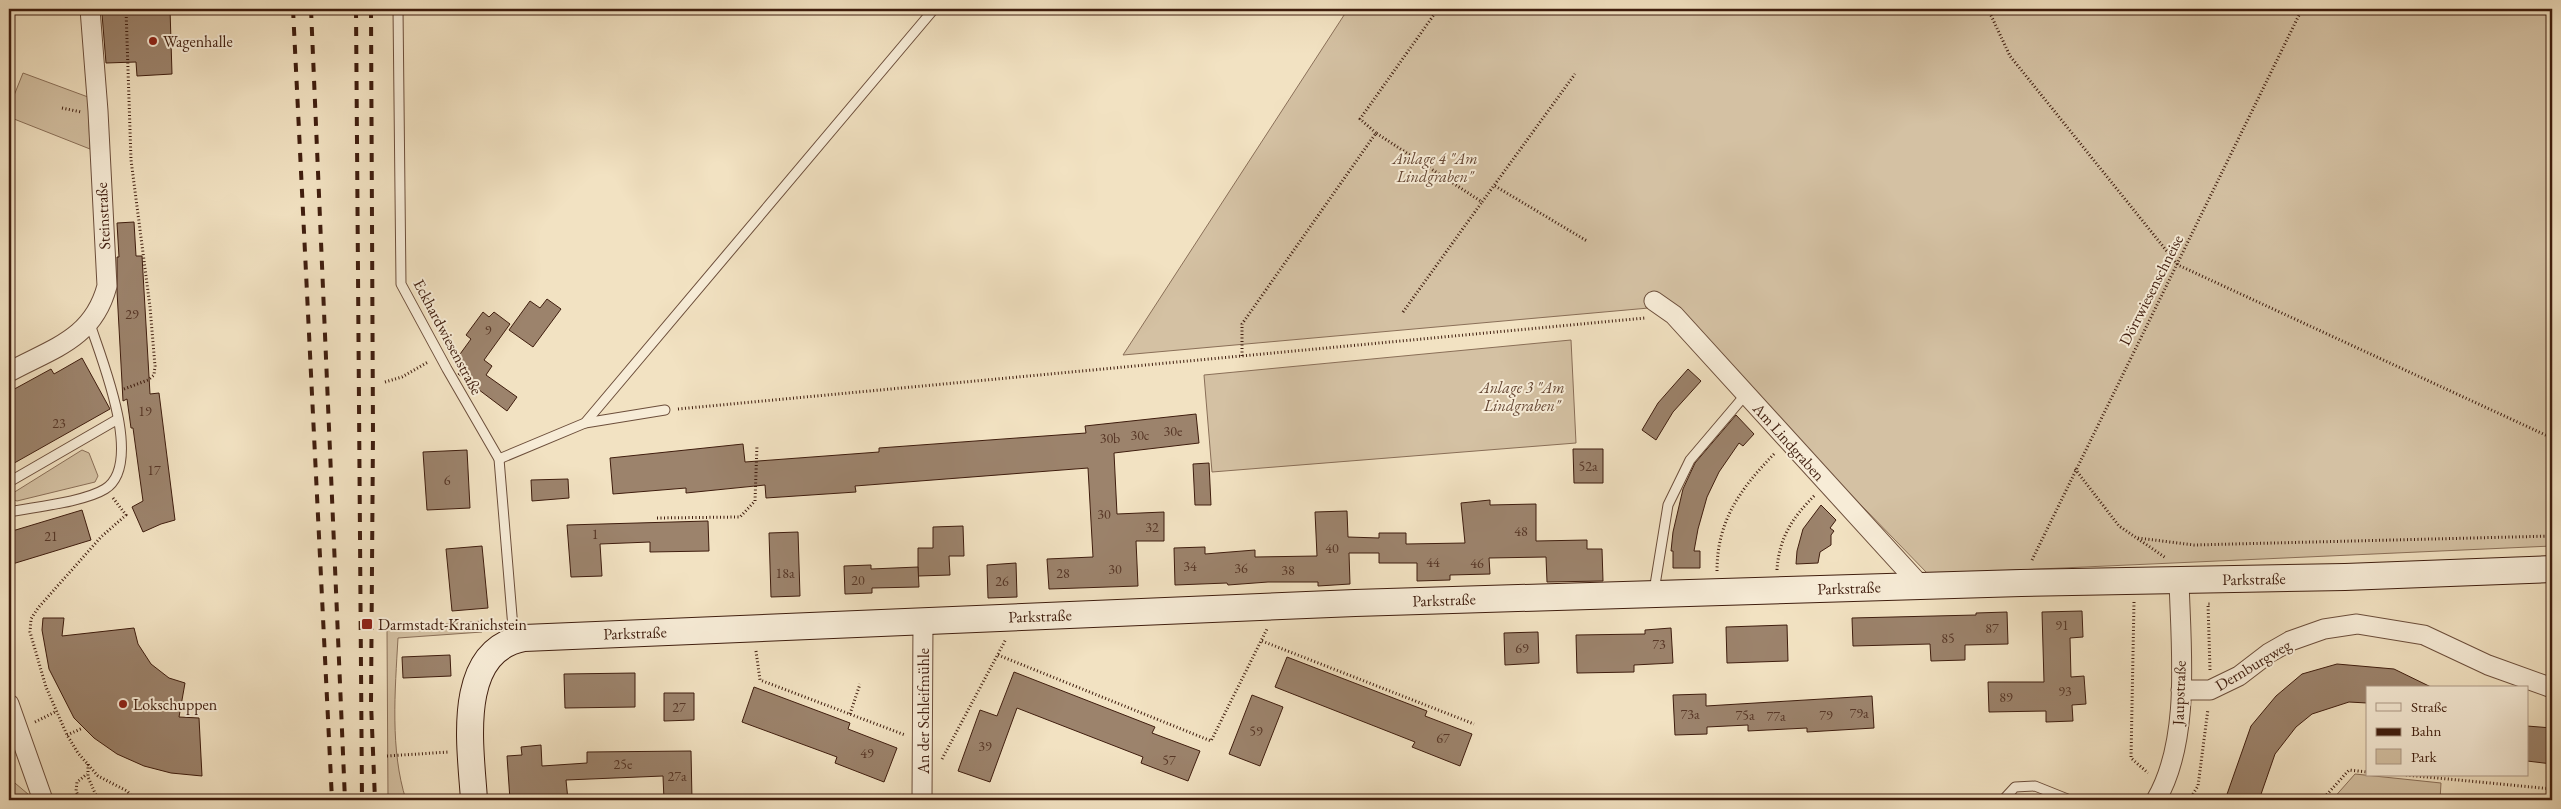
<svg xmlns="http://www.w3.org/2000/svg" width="2561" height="809" viewBox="0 0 2561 809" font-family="'EB Garamond',serif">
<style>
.green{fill:#d4c1a3;stroke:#8a6f58}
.building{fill:#9c836c;stroke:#3f1d0e}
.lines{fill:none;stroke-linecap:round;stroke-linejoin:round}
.lane-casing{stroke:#6c4e3b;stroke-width:11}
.street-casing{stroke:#6c4e3b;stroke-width:21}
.secondary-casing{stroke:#3f1d0e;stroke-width:28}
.path{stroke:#3f1d0e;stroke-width:3;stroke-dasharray:1 2.5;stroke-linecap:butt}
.lane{stroke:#f7ecd7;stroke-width:9}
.street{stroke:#f7ecd7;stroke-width:19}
.secondary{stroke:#f7ecd7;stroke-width:26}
.rail{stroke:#3f1d0e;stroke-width:4;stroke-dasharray:9 9;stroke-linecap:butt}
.poi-dot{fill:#8f2418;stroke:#f7ecd7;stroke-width:2}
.labels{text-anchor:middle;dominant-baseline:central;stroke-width:4;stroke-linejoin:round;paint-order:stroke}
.number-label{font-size:14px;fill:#563626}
.poi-label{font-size:16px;fill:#3f1d0e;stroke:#f7ecd7;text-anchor:start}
.park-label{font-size:16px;font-style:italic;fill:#644633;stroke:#f7ecd7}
.street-label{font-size:16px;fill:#3f1d0e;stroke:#f7ecd7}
</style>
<rect width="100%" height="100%" fill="#f2e2c2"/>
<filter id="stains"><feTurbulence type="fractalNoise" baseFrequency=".004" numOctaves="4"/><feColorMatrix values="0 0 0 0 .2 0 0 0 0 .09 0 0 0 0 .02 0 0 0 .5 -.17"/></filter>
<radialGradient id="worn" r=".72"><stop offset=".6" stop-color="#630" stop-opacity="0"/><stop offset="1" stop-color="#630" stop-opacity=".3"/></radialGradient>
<!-- green -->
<g class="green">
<polygon points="1348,9 2552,9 2552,546 1928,574 1662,300 1660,307 1123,355"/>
<polygon points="23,73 88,97 90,149 9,117 9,108"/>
<polygon points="1571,340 1576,443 1212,472 1204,375"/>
<polygon points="82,450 89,453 98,476 95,482 17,501 12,499 13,493"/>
<path d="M 482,621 L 482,632 L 398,638 C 395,691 390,750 406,800 L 388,800 L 387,629 Z"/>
<polygon points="2355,774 2441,783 2440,800 2332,800"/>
<polygon points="9,778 35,800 13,800 9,789"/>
</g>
<!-- building -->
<g class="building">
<polygon points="104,9 170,9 172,74 137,76 136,62 106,63 102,14 104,14"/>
<polygon points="134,222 136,256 142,256 150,394 159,393 175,520 161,524 143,532 132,507 143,501 133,428 131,428 127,399 123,401 117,291 117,257 119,257 117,223"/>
<polygon points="547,299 561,309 533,347 509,330 530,301 540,308"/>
<polygon points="483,312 489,317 494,312 510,324 484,360 492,366 486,375 517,397 507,411 458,374 463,367 455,361 471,339 466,335"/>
<polygon points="82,358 110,409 9,466 9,392 51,369 54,374"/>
<polygon points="1688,369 1701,381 1673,412 1656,440 1642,430 1658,403"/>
<polygon points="1196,414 1199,443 1114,453 1117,514 1164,512 1164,541 1136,541 1138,586 1049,589 1047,559 1093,557 1088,468 855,486 856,492 766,498 765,485 686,493 686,488 613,494 610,458 743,444 745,462 879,452 879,448 1086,433 1085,426"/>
<polygon points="1736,415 1754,434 1743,446 1739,443 1719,472 1707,497 1698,529 1694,551 1700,551 1700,568 1673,568 1673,551 1671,551 1673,532 1683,489 1695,463"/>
<polygon points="1573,449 1603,449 1603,483 1574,483"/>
<polygon points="467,450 470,508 427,510 423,452"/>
<polygon points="1209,463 1211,505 1195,505 1193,464"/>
<polygon points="568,479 569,498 532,501 531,480"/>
<polygon points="1490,500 1490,505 1536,504 1536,541 1587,540 1587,549 1602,549 1603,581 1547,582 1546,557 1489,558 1490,574 1450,575 1450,580 1417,581 1417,563 1379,563 1379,553 1349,553 1350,584 1318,586 1318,582 1268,582 1228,585 1227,583 1175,585 1174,548 1205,547 1205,554 1255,550 1255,557 1317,556 1315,512 1347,511 1348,537 1379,538 1379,533 1406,533 1406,544 1465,543 1461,503"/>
<polygon points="1821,505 1836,520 1830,528 1834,531 1831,535 1831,545 1820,552 1818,563 1796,564 1797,551 1803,529"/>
<polygon points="82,510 91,540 9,565 9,532"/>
<polygon points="708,521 709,551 650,552 650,542 600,544 602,576 571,577 567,525"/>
<polygon points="963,526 964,556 949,556 950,575 918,576 918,548 933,548 933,527"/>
<polygon points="798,532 800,596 771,597 769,533"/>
<polygon points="482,546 488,608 452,611 446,549"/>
<polygon points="1016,563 1017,597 988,598 987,565"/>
<polygon points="871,565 871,569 918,567 919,587 872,588 872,593 845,594 844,566"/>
<polygon points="2082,611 2083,637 2070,638 2071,677 2084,676 2086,704 2072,705 2073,721 2046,722 2046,711 1989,712 1988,682 2044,682 2042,612"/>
<polygon points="2007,612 2008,644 1965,645 1965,660 1931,661 1930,644 1853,646 1852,618 1976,615 1976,613"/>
<polygon points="43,618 64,618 62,636 134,628 138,644 151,664 169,678 185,683 179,717 199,718 202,776 171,773 144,766 117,754 94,738 74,718 49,669 42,630"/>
<polygon points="1787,625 1788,661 1727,663 1726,627"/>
<polygon points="1671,628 1673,663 1634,665 1634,672 1577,673 1576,635 1645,634 1645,630"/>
<polygon points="1538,632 1539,663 1505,665 1504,633"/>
<polygon points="450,655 451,676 403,678 402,657"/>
<polygon points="1287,657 1427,711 1425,716 1472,734 1460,766 1412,747 1415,742 1275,687"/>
<polygon points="2337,664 2394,669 2433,688 2367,688 2367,703 2349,702 2312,714 2296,727 2275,754 2259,800 2225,800 2251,726 2276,696 2302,674"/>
<polygon points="1014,672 1155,727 1152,733 1200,751 1188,781 1141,763 1143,757 1017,708 990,782 958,771 980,710 997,716"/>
<polygon points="635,673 635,707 565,708 564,674"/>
<polygon points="754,687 850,723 848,729 897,748 884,782 835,763 837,757 742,722"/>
<polygon points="664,693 694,693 694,720 664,721"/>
<polygon points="1706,694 1706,706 1872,696 1874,728 1807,732 1807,728 1748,731 1748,725 1707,727 1707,734 1675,735 1673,695"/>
<polygon points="1252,695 1283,707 1260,766 1229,754"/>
<polygon points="2527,726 2552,728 2552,764 2527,761"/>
<polygon points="541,745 542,766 587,763 587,752 691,751 692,800 664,800 663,776 566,780 568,800 510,800 507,756 522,755 521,747"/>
</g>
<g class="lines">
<!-- lane casing -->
<g class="lane-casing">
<g id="lane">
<polyline points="398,9 401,284 447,369 499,459 514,640"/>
<polyline points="585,423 665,410"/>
<polyline points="499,459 585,423 934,9"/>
<polyline points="9,482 118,419"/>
<path d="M 9,512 C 34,507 84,502 105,489 C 145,464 101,358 90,324"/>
<polyline points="1654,591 1668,505 1690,460 1746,394"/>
<polyline points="2003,800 2015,787 2035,786 2070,800"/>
</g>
</g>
<!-- street casing -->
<g class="street-casing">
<g id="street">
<polyline points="1654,301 1674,315 1921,586"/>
<path d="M 9,372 C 53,348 93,339 107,286 L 98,111 L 90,9"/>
<polyline points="2181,690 2210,690 2239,676 2269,653 2290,641 2324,629 2357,624 2424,635 2488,665 2552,688"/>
<polyline points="9,704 43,800"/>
<polyline points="922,800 923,621"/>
<path d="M 2156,800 C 2191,740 2181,649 2179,581"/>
</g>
</g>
<!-- secondary casing -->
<g class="secondary-casing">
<path id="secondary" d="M 474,800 C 471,749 454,651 524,638 L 1355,603 L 2021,583 L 2345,577 L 2552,569"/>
</g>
<!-- path -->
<g class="path">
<polyline points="1988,9 2010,56 2178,265 2552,438"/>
<polyline points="62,108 81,112"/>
<polyline points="1376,133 1360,119 1438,9"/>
<polyline points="1495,186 1587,241"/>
<polyline points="1403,312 1482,202"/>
<polyline points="1242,356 1242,324 1376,133 1482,202 1575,74"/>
<polyline points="385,382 402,377 428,362"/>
<polyline points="124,389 148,380 154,375 155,366 150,307 131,160 126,9"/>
<polyline points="678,409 1645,318"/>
<polyline points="2075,469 2119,526 2166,558"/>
<polyline points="113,498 126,515 101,537 38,608 31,619 30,632 46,687 67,735 78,753 98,776 127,791 135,800"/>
<polyline points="657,518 740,517 755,501 757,445"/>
<polyline points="2138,538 2194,545 2552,536"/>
<polyline points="2032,560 2302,9"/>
<path d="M 1777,570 C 1779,538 1792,518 1815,495"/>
<path d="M 1717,571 C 1717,520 1741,488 1775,453"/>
<polyline points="2134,602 2131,758 2148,773"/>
<polyline points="1262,641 1474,724"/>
<polyline points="756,651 760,680 905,735"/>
<polyline points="998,655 1211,741 1267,629"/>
<polyline points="2210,670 2208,604 2210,604"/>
<polyline points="850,714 860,684"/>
<polyline points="35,722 57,711"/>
<polyline points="67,735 83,728"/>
<polyline points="387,756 449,752"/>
<polyline points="942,759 1006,639"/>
<polyline points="88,764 88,777 98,800"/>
<polyline points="2406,775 2552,789"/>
<polyline points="80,800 76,791 77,782 87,774"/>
<polyline points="2189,800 2198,786 2208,709"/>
<polyline points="2322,800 2349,770 2367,772"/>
</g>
<!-- lane -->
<use href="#lane" class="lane"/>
<!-- street -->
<use href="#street" class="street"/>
<!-- secondary -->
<use href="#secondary" class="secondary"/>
<!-- rail -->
<g class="rail">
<polyline points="293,9 332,800"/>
<polyline points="311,9 345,800"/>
<polyline points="356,9 362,800"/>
<polyline points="371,9 373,433 371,703 375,800"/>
</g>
</g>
<!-- markers -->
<g class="poi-dot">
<circle cx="153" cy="41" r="5"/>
<rect x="361" y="618" width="12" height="12" rx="2.5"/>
<circle cx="123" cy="704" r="5"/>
</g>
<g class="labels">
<!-- number labels -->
<g class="number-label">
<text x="132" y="314">29</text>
<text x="488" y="330">9</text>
<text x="145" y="411">19</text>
<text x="59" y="423">23</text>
<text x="1173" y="431">30e</text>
<text x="1140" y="435">30c</text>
<text x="1110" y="438">30b</text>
<text x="1588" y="466">52a</text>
<text x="154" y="470">17</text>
<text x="447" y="480">6</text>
<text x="1104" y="514">30</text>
<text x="1152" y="527">32</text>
<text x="1521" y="531">48</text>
<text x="595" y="534">1</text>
<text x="51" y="536">21</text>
<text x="1332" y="548">40</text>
<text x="1433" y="562">44</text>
<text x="1477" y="563">46</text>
<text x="1190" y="566">34</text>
<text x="1241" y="568">36</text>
<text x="1115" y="569">30</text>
<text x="1288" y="570">38</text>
<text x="785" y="573">18a</text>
<text x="1063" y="573">28</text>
<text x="858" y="580">20</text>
<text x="1002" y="581">26</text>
<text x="2062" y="625">91</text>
<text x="1992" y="628">87</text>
<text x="1948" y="638">85</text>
<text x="1659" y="644">73</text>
<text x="1522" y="648">69</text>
<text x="2065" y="691">93</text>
<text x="2006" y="697">89</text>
<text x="679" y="707">27</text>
<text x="1859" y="713">79a</text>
<text x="1690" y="714">73a</text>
<text x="1745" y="715">75a</text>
<text x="1826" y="715">79</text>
<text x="1776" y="716">77a</text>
<text x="1256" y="731">59</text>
<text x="1443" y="738">67</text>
<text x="985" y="746">39</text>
<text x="867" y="753">49</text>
<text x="1169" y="760">57</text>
<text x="623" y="764">25e</text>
<text x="677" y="776">27a</text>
</g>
<!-- poi labels -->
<g class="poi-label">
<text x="163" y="41">Wagenhalle</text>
<text x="378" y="624">Darmstadt-Kranichstein</text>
<text x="133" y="704">Lokschuppen</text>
</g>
<!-- park labels -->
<g class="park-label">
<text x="1435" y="158">Anlage 4 "Am<tspan x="1435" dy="18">Lindgraben"</tspan></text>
<text x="1522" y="387">Anlage 3 "Am<tspan x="1522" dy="18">Lindgraben"</tspan></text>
</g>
<!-- street labels -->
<g class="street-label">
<text transform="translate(103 216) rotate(-93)">Steinstraße</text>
<text transform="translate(2151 290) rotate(-63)">Dörrwiesenschneise</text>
<text transform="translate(448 337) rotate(62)">Eckhardwiesenstraße</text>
<text transform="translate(1789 442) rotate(48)">Am Lindgraben</text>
<text transform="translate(2254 579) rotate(-1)">Parkstraße</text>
<text transform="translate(1849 588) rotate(-2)">Parkstraße</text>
<text transform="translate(1444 600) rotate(-2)">Parkstraße</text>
<text transform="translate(1040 616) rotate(-2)">Parkstraße</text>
<text transform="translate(635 633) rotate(-2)">Parkstraße</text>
<text transform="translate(2253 665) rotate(-31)">Dernburgweg</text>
<text transform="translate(2179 693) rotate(-88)">Jaupstraße</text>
<text transform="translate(923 711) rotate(-90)">An der Schleifmühle</text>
</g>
</g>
<!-- margin -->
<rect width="2561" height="809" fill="none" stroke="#f2e2c2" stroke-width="30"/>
<rect x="10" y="10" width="2541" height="789" fill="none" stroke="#3f1d0e" stroke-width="2.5"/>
<rect x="15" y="15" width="2531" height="779" fill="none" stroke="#3f1d0e"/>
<!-- legend -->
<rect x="2366" y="686" width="162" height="90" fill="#f7ecd7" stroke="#ad9987"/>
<rect x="2376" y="703" width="25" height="8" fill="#f7ecd7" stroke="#ad9987"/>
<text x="2411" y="712" font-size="15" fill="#3f1d0e">Straße</text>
<rect x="2376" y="728" width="25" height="8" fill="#3f1d0e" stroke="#ad9987"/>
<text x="2411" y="736" font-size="15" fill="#3f1d0e">Bahn</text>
<rect x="2376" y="749" width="25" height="15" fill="#d4c1a3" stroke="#ad9987"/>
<text x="2411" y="762" font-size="15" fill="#3f1d0e">Park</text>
<rect width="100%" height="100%" filter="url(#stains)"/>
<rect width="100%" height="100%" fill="url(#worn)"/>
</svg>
